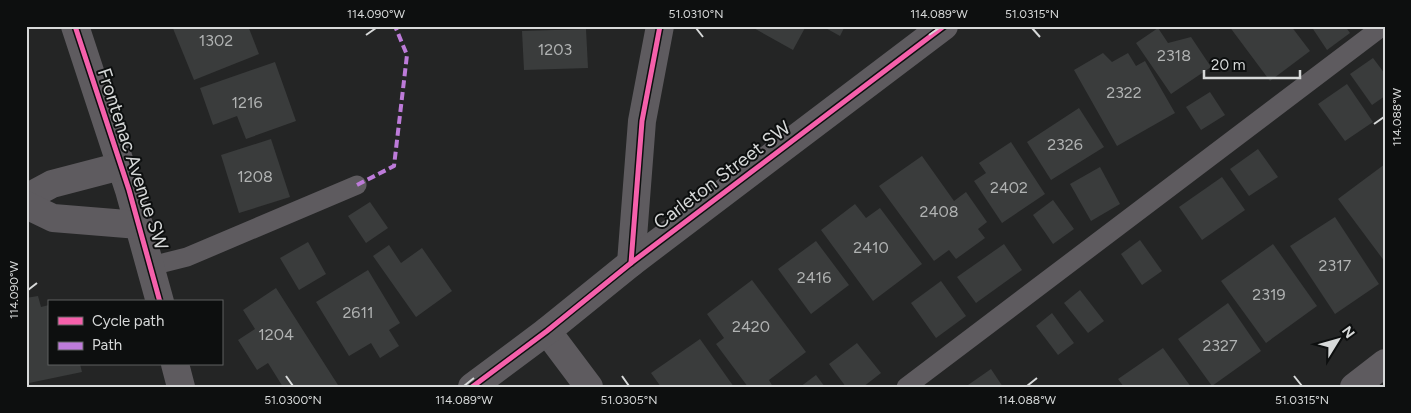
<svg xmlns="http://www.w3.org/2000/svg" width="1411" height="413" viewBox="0 0 1411 413" font-family="Figtree,sans-serif">
<style>
.building{fill:#3a3c3c}
.lines{fill:none;stroke-linecap:round;stroke-linejoin:round}
.lane{stroke:#5e5b5f;stroke-width:19}
.street{stroke:#5e5b5f;stroke-width:28}
.quiet{stroke:#bd7bd9;stroke-width:4;stroke-dasharray:8 4;stroke-linecap:butt}
.cycleway-casing{stroke:#0d0f0f;stroke-width:8}
.cycleway{stroke:#f560ab;stroke-width:5}
.ticks{fill:none;stroke:#d7d9d9;stroke-width:2}
.labels{text-anchor:middle;dominant-baseline:central;stroke-width:4;stroke-linejoin:round;paint-order:stroke}
.number-label{font-size:16px;fill:#b0b2b2}
.street-label{font-size:19px;fill:#d7d9d9;stroke:#0d0f0f}
.neatline{fill:none;stroke:#d7d9d9;stroke-width:2}
.ticks-label{font-size:12px;text-anchor:middle;fill:#d7d9d9}
</style>
<rect width="100%" height="100%" fill="#242525"/>
<!-- building -->
<g class="building">
<polygon points="172,26 248,26 259,54 194,80"/>
<polygon points="750,26 806,26 793,50"/>
<polygon points="822,26 845,26 840,36"/>
<polygon points="1229,26 1291,26 1310,51 1270,81"/>
<polygon points="1311,26 1345,26 1350,33 1327,50"/>
<polygon points="1158,28 1168,43 1191,37 1211,67 1171,94 1136,43"/>
<polygon points="586,29 588,68 524,70 522,31"/>
<polygon points="1103,53 1112,62 1128,53 1136,66 1145,61 1175,113 1117,146 1074,70"/>
<polygon points="1373,58 1385,74 1385,96 1372,105 1350,74"/>
<polygon points="275,62 296,121 246,139 237,116 213,125 200,88"/>
<polygon points="1347,84 1373,122 1345,141 1318,104"/>
<polygon points="1210,92 1225,115 1201,130 1186,107"/>
<polygon points="1079,108 1104,147 1051,180 1027,142"/>
<polygon points="271,139 290,197 239,213 221,155"/>
<polygon points="1011,142 1045,194 1002,223 974,181 986,173 979,163"/>
<polygon points="1258,149 1278,177 1249,196 1230,169"/>
<polygon points="922,156 954,201 966,192 987,222 978,229 985,238 956,259 949,250 934,261 879,186"/>
<polygon points="1385,164 1385,262 1338,199"/>
<polygon points="1100,167 1120,204 1091,221 1070,184"/>
<polygon points="1222,177 1245,210 1202,240 1179,207"/>
<polygon points="1053,200 1074,229 1053,244 1033,215"/>
<polygon points="370,202 388,228 366,243 348,216"/>
<polygon points="855,204 866,218 880,208 922,264 873,301 821,230"/>
<polygon points="1335,217 1379,284 1335,314 1290,246"/>
<polygon points="1140,240 1162,271 1142,285 1121,254"/>
<polygon points="816,241 849,285 811,314 778,269"/>
<polygon points="308,242 326,274 299,290 280,258"/>
<polygon points="1004,244 1022,270 976,303 957,277"/>
<polygon points="1273,244 1317,306 1266,343 1221,281"/>
<polygon points="389,245 401,263 422,248 452,291 416,317 373,256"/>
<polygon points="368,270 400,323 389,330 399,346 380,358 371,343 349,356 316,302"/>
<polygon points="752,280 806,352 769,380 773,387 748,387 716,344 724,338 707,314"/>
<polygon points="941,281 966,316 936,338 911,303"/>
<polygon points="276,288 338,385 336,387 283,387 268,363 257,370 238,340 255,329 243,310"/>
<polygon points="1080,290 1104,321 1088,333 1064,303"/>
<polygon points="38,296 41,307 49,305 49,364 80,364 82,372 29,383 26,370 26,298"/>
<polygon points="1228,303 1261,351 1212,386 1178,339"/>
<polygon points="1052,313 1074,343 1058,355 1036,326"/>
<polygon points="700,339 734,387 661,387 651,373"/>
<polygon points="857,343 881,373 863,387 846,387 829,364"/>
<polygon points="1163,348 1191,387 1124,387 1118,379"/>
<polygon points="991,369 1003,387 969,387 968,385"/>
<polygon points="816,375 825,387 800,387"/>
</g>
<g class="lines">
<!-- lane -->
<g class="lane">
<polyline points="151,266 187,257 357,185"/>
<polyline points="906,387 1383,26"/>
</g>
<!-- street -->
<g class="street">
<polyline points="75,26 129,190 160,302"/>
<polyline points="26,198 52,184 121,166"/>
<polyline points="26,205 53,218 139,225"/>
<polyline points="631,263 642,121 660,26"/>
<polyline points="547,331 589,387"/>
<polyline points="175,364 181,387"/>
<polyline points="472,387 547,331 631,263 944,26"/>
<polyline points="1354,387 1385,363"/>
</g>
<!-- quiet -->
<polyline class="quiet" points="357,185 394,166 407,55 395,26"/>
<!-- cycleway casing -->
<g class="cycleway-casing">
<g id="cycleway">
<polyline points="75,26 129,190 160,302"/>
<polyline points="631,263 642,121 660,26"/>
<polyline points="472,387 547,331 631,263 944,26"/>
</g>
</g>
<!-- cycleway -->
<use href="#cycleway" class="cycleway"/>
</g>
<!-- ticks -->
<path class="ticks" d="M 696,28 L 703,37M 1032,28 L 1040,37M 366,35 L 376,28M 929,35 L 939,28M 1374,124 L 1384,117M 28,290 L 37,283M 286,376 L 293,386M 622,376 L 629,386M 1294,376 L 1302,386M 464,386 L 474,378M 1027,386 L 1037,378"/>
<g class="labels">
<!-- number labels -->
<g class="number-label">
<text x="216" y="40">1302</text>
<text x="555" y="49">1203</text>
<text x="1174" y="55">2318</text>
<text x="1124" y="92">2322</text>
<text x="247" y="102">1216</text>
<text x="1065" y="144">2326</text>
<text x="255" y="176">1208</text>
<text x="1009" y="187">2402</text>
<text x="939" y="211">2408</text>
<text x="871" y="247">2410</text>
<text x="1335" y="265">2317</text>
<text x="814" y="277">2416</text>
<text x="1269" y="294">2319</text>
<text x="358" y="312">2611</text>
<text x="751" y="326">2420</text>
<text x="276" y="334">1204</text>
<text x="1220" y="345">2327</text>
</g>
<!-- street labels -->
<g class="street-label">
<text transform="translate(133 159) rotate(72)">Frontenac Avenue SW</text>
<text transform="translate(722 175) rotate(-37)">Carleton Street SW</text>
</g>
</g>
<!-- border -->
<rect width="1411" height="413" fill="none" stroke="#0d0f0f" stroke-width="55"/>
<!-- legend -->
<rect x="48" y="300" width="175" height="65" fill="#0d0f0f" stroke="#5e6060"/>
<rect x="58" y="317" width="25" height="8" fill="#f560ab" stroke="#5e6060"/>
<text x="92" y="326" font-size="15" fill="#d7d9d9">Cycle path</text>
<rect x="58" y="342" width="25" height="8" fill="#bd7bd9" stroke="#5e6060"/>
<text x="92" y="350" font-size="15" fill="#d7d9d9">Path</text>
<!-- north arrow -->
<g transform="translate(1338 340) rotate(53)" stroke="#0d0f0f" stroke-width="4" paint-order="stroke">
<path d="M0-4L9 19L0 12L-9 19Z" fill="#d7d9d9"/>
<text y="-8" font-size="14" font-weight="bold" text-anchor="middle" fill="#d7d9d9">N</text>
</g>
<!-- scale -->
<path d="M1204 70v8h96v-8" fill="none" stroke="#d7d9d9" stroke-width="2.5"/>
<text x="1211" y="70" font-size="15" fill="#d7d9d9" stroke="#0d0f0f" stroke-width="4" paint-order="stroke">20 m</text>
<rect x="28" y="28" width="1356" height="358" class="neatline"/>
<g class="ticks-label">
<text x="376" y="18">114.090°W</text>
<text x="696" y="18">51.0310°N</text>
<text x="939" y="18">114.089°W</text>
<text x="1032" y="18">51.0315°N</text>
<text transform="translate(1397 117) rotate(-90)" y="4">114.088°W</text>
<text transform="translate(14 290) rotate(-90)" y="4">114.090°W</text>
<text x="293" y="404">51.0300°N</text>
<text x="464" y="404">114.089°W</text>
<text x="629" y="404">51.0305°N</text>
<text x="1027" y="404">114.088°W</text>
<text x="1302" y="404">51.0315°N</text>
</g>
</svg>
